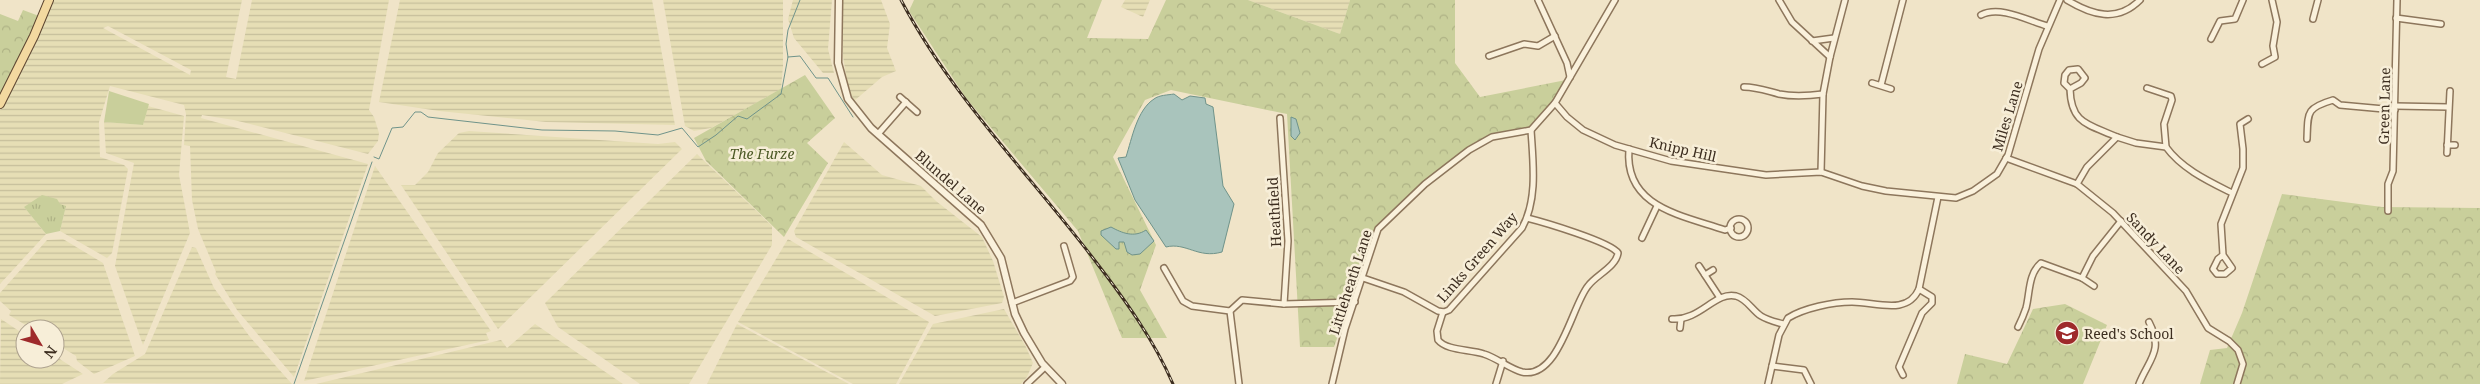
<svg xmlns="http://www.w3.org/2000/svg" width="2480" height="384" viewBox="0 0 2480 384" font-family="'Noto Serif',serif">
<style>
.farmland{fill:url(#farmland-rules);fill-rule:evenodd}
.grass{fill:url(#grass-tufts)}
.forest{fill:url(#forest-crowns)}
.garden{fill:#c9cf9b}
.water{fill:#a9c4bc;stroke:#6f938a}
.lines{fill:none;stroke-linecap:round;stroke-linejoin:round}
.stream{stroke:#6f938a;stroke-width:1}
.minor-casing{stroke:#8d765c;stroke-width:8}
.tertiary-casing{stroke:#8d765c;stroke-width:9}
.primary-casing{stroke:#5b4430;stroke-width:10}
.minor{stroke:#faf1dc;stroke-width:5}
.tertiary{stroke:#faf1dc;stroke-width:6}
.primary{stroke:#f3d9a0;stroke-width:8}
.rail-casing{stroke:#3d2e20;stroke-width:3}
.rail{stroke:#f7eed8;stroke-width:1;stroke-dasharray:4;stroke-linecap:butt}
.labels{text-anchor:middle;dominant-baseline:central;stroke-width:5;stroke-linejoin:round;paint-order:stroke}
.street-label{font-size:14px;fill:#3d2e20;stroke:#f7eed8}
.park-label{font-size:14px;font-style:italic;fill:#4d5a26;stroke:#f7eed8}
.poi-label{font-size:14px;fill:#3d2e20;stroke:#f7eed8;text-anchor:start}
</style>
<defs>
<pattern id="farmland-rules" width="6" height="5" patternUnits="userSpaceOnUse" patternTransform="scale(1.25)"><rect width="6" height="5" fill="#e6deb5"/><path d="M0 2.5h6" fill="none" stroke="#c6bf9b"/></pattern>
<pattern id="grass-tufts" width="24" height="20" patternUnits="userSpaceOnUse" patternTransform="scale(1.25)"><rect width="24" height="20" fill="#c9cf9b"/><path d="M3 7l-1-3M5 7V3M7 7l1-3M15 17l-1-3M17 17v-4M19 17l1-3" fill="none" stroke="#aeb285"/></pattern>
<pattern id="forest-crowns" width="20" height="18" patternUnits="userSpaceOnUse" patternTransform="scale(1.25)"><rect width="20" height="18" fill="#c9cf9b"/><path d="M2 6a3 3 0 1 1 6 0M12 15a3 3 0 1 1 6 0" fill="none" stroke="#aeb285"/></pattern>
</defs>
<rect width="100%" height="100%" fill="#f0e4c8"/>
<!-- farmland -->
<g class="farmland">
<path d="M 53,0 L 242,0 L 226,77 L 236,79 L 252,0 L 389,0 L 369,110 L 374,117 L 379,133 L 378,141 L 368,154 L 234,120 L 202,115 L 201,118 L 368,164 L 294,377 L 237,310 L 215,274 L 216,272 L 198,229 L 192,200 L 190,146 L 184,145 L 186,114 L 184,105 L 110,86 L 99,122 L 100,157 L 124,165 L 128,169 L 112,253 L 107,258 L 60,231 L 66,206 L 24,207 L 46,234 L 0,284 L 0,110 ZM 108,26 L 191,70 L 190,75 L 103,28 Z"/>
<polygon points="400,0 652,0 675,125 546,122 439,111 379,102"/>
<polygon points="663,0 783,0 783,66 781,89 711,128 694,131 685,126"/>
<polygon points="793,0 832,0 828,49 834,73 823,73 794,38 788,19"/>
<polygon points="843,0 881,0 890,24 887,48 896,71 882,77 854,101 848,88 843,56"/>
<polygon points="1125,0 1150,0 1143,17 1121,7"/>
<polygon points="1248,0 1350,0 1340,34"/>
<polygon points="148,106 184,116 179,175 190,233 143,345 115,266 134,163 106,153 104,122 143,125"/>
<polygon points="469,131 658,144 675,142 682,149 498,329 401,185 415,185 428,172 438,153 459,133"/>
<polygon points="844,142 882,175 921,186 936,201 982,237 993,261 1004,297 1002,303 935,316 796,237 794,231"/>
<polygon points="697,154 772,226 772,245 689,384 640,384 558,327 545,303"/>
<polygon points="375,166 491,331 486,333 489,340 304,381"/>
<polygon points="63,239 103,263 135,356 94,374 77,361 76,356 55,343 55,329 32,329 9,315 11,311 0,301 0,293 47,240"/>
<polygon points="788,239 929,322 896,384 853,384 738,322"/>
<polygon points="192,247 196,248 214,288 250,337 292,384 103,383 113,374 145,354"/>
<polygon points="1004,309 1026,347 1033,363 1027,377 1021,384 899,384 933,324"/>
<polygon points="1,319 25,335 25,359 55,359 55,356 83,374 62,384 0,384"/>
<polygon points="535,324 623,384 316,384 501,340 507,348"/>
<polygon points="737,324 849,384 707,384"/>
</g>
<!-- grass -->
<polygon class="grass" points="42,195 57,199 60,204 66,206 60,231 46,234 24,207"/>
<!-- forest -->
<g class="forest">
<polygon points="914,0 1102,0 1087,38 1148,39 1166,0 1248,0 1340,34 1350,0 1455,0 1455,63 1480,97 1566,80 1554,101 1530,129 1491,136 1425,184 1376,227 1334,347 1300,347 1287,114 1171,90 1145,100 1113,157 1156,245 1140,290 1167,338 1122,338 1078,231 966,98 909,11"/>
<polygon points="23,10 39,16 0,97 0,14 18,21"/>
<polygon points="805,75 835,118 807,143 828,163 784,237 706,161 694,138"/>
<polygon points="2282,194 2382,207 2480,208 2480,384 2200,384 2210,350 2227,348 2242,313"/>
<polygon points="2065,304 2107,325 2083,384 1957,384 1965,354 2007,364 2033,309"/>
</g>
<!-- garden -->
<polygon class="garden" points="109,91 149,104 143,125 104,122"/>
<!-- water -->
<g class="water">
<path d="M 1174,94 L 1182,100 L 1190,96 L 1205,98 L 1206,104 L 1213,107 L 1223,186 L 1234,204 L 1222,252 C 1198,259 1186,242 1166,247 L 1135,200 L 1118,158 L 1126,157 C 1132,138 1137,110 1154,99 C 1159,95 1168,95 1174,94 Z"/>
<polygon points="1291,117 1296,119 1300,133 1295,140 1291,136"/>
<path d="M 1111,227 C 1122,233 1134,238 1146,230 L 1154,241 L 1140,254 L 1132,255 L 1127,252 L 1124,242 L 1119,242 L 1119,249 L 1116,249 L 1101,235 L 1101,231 Z"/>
</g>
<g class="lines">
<!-- stream -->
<g class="stream">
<polyline points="788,57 800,56 816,78 828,78 853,117"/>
<polyline points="374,157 379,159 392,128 403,127 415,112 421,112 428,117 542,130 615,131 658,135 682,128 698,147 716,135 738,116 747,119 781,94 788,57 786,44 788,30 800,0"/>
<polyline points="294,384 372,162"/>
</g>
<!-- minor casing -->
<g class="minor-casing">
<g id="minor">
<polyline points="1538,0 1567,63 1570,77"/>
<polyline points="1779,0 1792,22 1830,57"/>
<path d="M 2067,0 C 2092,15 2117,23 2140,0"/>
<path d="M 1981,15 C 2000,5 2029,21 2047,26"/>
<polyline points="2396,18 2441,24"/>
<polyline points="2313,19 2318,0"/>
<polyline points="2211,39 2220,21 2235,19 2243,0"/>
<polyline points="1812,41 1834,38"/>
<polyline points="1489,56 1524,44 1538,46 1555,36"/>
<polyline points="2262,64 2275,57 2273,46 2277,22 2272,0"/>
<polyline points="1872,83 1891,89"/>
<polyline points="1881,85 1903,0"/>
<path d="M 1744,87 C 1757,87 1767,91 1779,94 C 1794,97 1808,96 1823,94"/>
<polyline points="2147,88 2171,96 2172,100 2164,124 2166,147"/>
<path d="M 2070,89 L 2081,83 L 2085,78 L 2078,69 L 2069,70 L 2065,75 L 2064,83 L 2070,89 C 2071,124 2088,124 2117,137"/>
<polyline points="900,97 917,112"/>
<polyline points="1555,103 1567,117 1583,130 1615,145 1671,161 1766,175 1821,172 1862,186 1886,191 1956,198 1973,191 1990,179 1997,174 2008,155 2039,49 2060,0"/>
<polyline points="2395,106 2448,107"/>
<polyline points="1280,118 1288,241 1284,304"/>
<polyline points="878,134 906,102"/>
<path d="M 2307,139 C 2308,112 2306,108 2333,100 L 2340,105 L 2395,110"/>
<polyline points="2447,145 2455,145"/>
<path d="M 1629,149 C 1624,207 1681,215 1725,230 L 1731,228"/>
<polyline points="2447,153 2450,91"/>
<polyline points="2006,158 2077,184 2113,213 2186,291 2208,328 2229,341 2238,350 2243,364 2237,384"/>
<polyline points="1821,172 1823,94 1830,57 1845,0"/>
<path d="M 2077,184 L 2087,167 L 2117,137 L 2136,143 L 2166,147 C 2182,169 2208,181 2232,193"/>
<polyline points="2388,211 2388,184 2393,171 2397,0"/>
<circle cx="1739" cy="228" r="9"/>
<polyline points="1642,238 1657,206"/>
<polyline points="2223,255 2218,259 2213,269 2217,274 2225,274 2232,268 2223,255 2221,224 2243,168 2243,149 2240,124 2248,119"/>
<polyline points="1699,266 1720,298"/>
<polyline points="1164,268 1183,301 1192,306 1230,311"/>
<polyline points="1705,275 1713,270"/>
<path d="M 1363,278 L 1404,292 L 1438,311 L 1444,312 L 1449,310 L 1522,228 C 1538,199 1533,162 1531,130"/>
<polyline points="2082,278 2093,256 2121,221"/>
<polyline points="1012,303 1070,281 1073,277 1064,246"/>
<path d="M 1443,312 L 1437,331 L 1438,340 C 1447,351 1470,349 1484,354 C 1497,358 1510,369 1522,372 C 1559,380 1572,305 1588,286 C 1596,275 1616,267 1618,253 C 1611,242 1543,222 1527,218"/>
<path d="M 1672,319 C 1700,321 1715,291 1736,296 C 1747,299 1752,310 1761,316 C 1767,320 1776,322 1783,324"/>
<path d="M 2018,327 C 2021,321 2024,314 2026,308 C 2030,293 2028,274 2041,263 L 2082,278 L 2094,286"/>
<polyline points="1680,328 1681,319"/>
<polyline points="1772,366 1804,370 1811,384"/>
<polyline points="1903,375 1899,367 1922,313 1932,303 1932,297 1919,289"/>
<polyline points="1027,384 1045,367"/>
<polyline points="1239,384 1230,311 1242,300 1284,304 1355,302"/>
<polyline points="1332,384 1345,329 1378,229 1425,184 1469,150 1492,137 1531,130 1555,103 1615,0"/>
<polyline points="1496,384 1503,361"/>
<path d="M 1768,384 L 1779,335 L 1788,318 C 1804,308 1833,302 1852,302 C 1876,302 1907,316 1919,289 L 1938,197"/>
<path d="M 2139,384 C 2149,359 2164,351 2149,322"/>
</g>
</g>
<!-- tertiary casing -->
<g class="tertiary-casing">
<polyline id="tertiary" points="839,0 838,63 848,99 871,128 981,225 1001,258 1015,314 1024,333 1042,363 1062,384"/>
</g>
<!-- primary casing -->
<g class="primary-casing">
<polyline id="primary" points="0,104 34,36 49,0"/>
</g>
<!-- minor -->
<use href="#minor" class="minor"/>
<!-- tertiary -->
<use href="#tertiary" class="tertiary"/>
<!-- primary -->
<use href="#primary" class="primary"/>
<!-- rail casing -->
<g class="rail-casing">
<path id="rail" d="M 901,0 C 952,97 1030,175 1096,262 C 1125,300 1154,340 1173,384"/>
</g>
<!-- rail -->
<use href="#rail" class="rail"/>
</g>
<!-- icons -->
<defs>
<g id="school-disc" transform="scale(1.25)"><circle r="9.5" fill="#9e2a2b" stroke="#f7eed8"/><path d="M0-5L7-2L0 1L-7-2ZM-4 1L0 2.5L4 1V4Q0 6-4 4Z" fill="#fff"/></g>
</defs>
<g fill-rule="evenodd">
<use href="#school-disc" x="2067" y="333"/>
</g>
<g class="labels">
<!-- street labels -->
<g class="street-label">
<text transform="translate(2384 106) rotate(-89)">Green Lane</text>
<text transform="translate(2007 116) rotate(-73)">Miles Lane</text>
<text transform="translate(1683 149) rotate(13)">Knipp Hill</text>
<text transform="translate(951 182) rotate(41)">Blundel Lane</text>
<text transform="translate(1274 212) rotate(-93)">Heathfield</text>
<text transform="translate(2156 243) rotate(47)">Sandy Lane</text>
<text transform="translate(1477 257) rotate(-49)">Links Green Way</text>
<text transform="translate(1350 282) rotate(-72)">Littleheath Lane</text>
</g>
<!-- park labels -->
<g class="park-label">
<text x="762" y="153">The Furze</text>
</g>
<!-- poi labels -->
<g class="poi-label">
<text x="2084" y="333">Reed's School</text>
</g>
</g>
<!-- north arrow -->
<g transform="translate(40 344) rotate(128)"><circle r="24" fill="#f7eed8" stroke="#ada18e"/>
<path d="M0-4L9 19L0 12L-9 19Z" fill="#9e2a2b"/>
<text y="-8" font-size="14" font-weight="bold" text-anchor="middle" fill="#3d2e20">N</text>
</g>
</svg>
